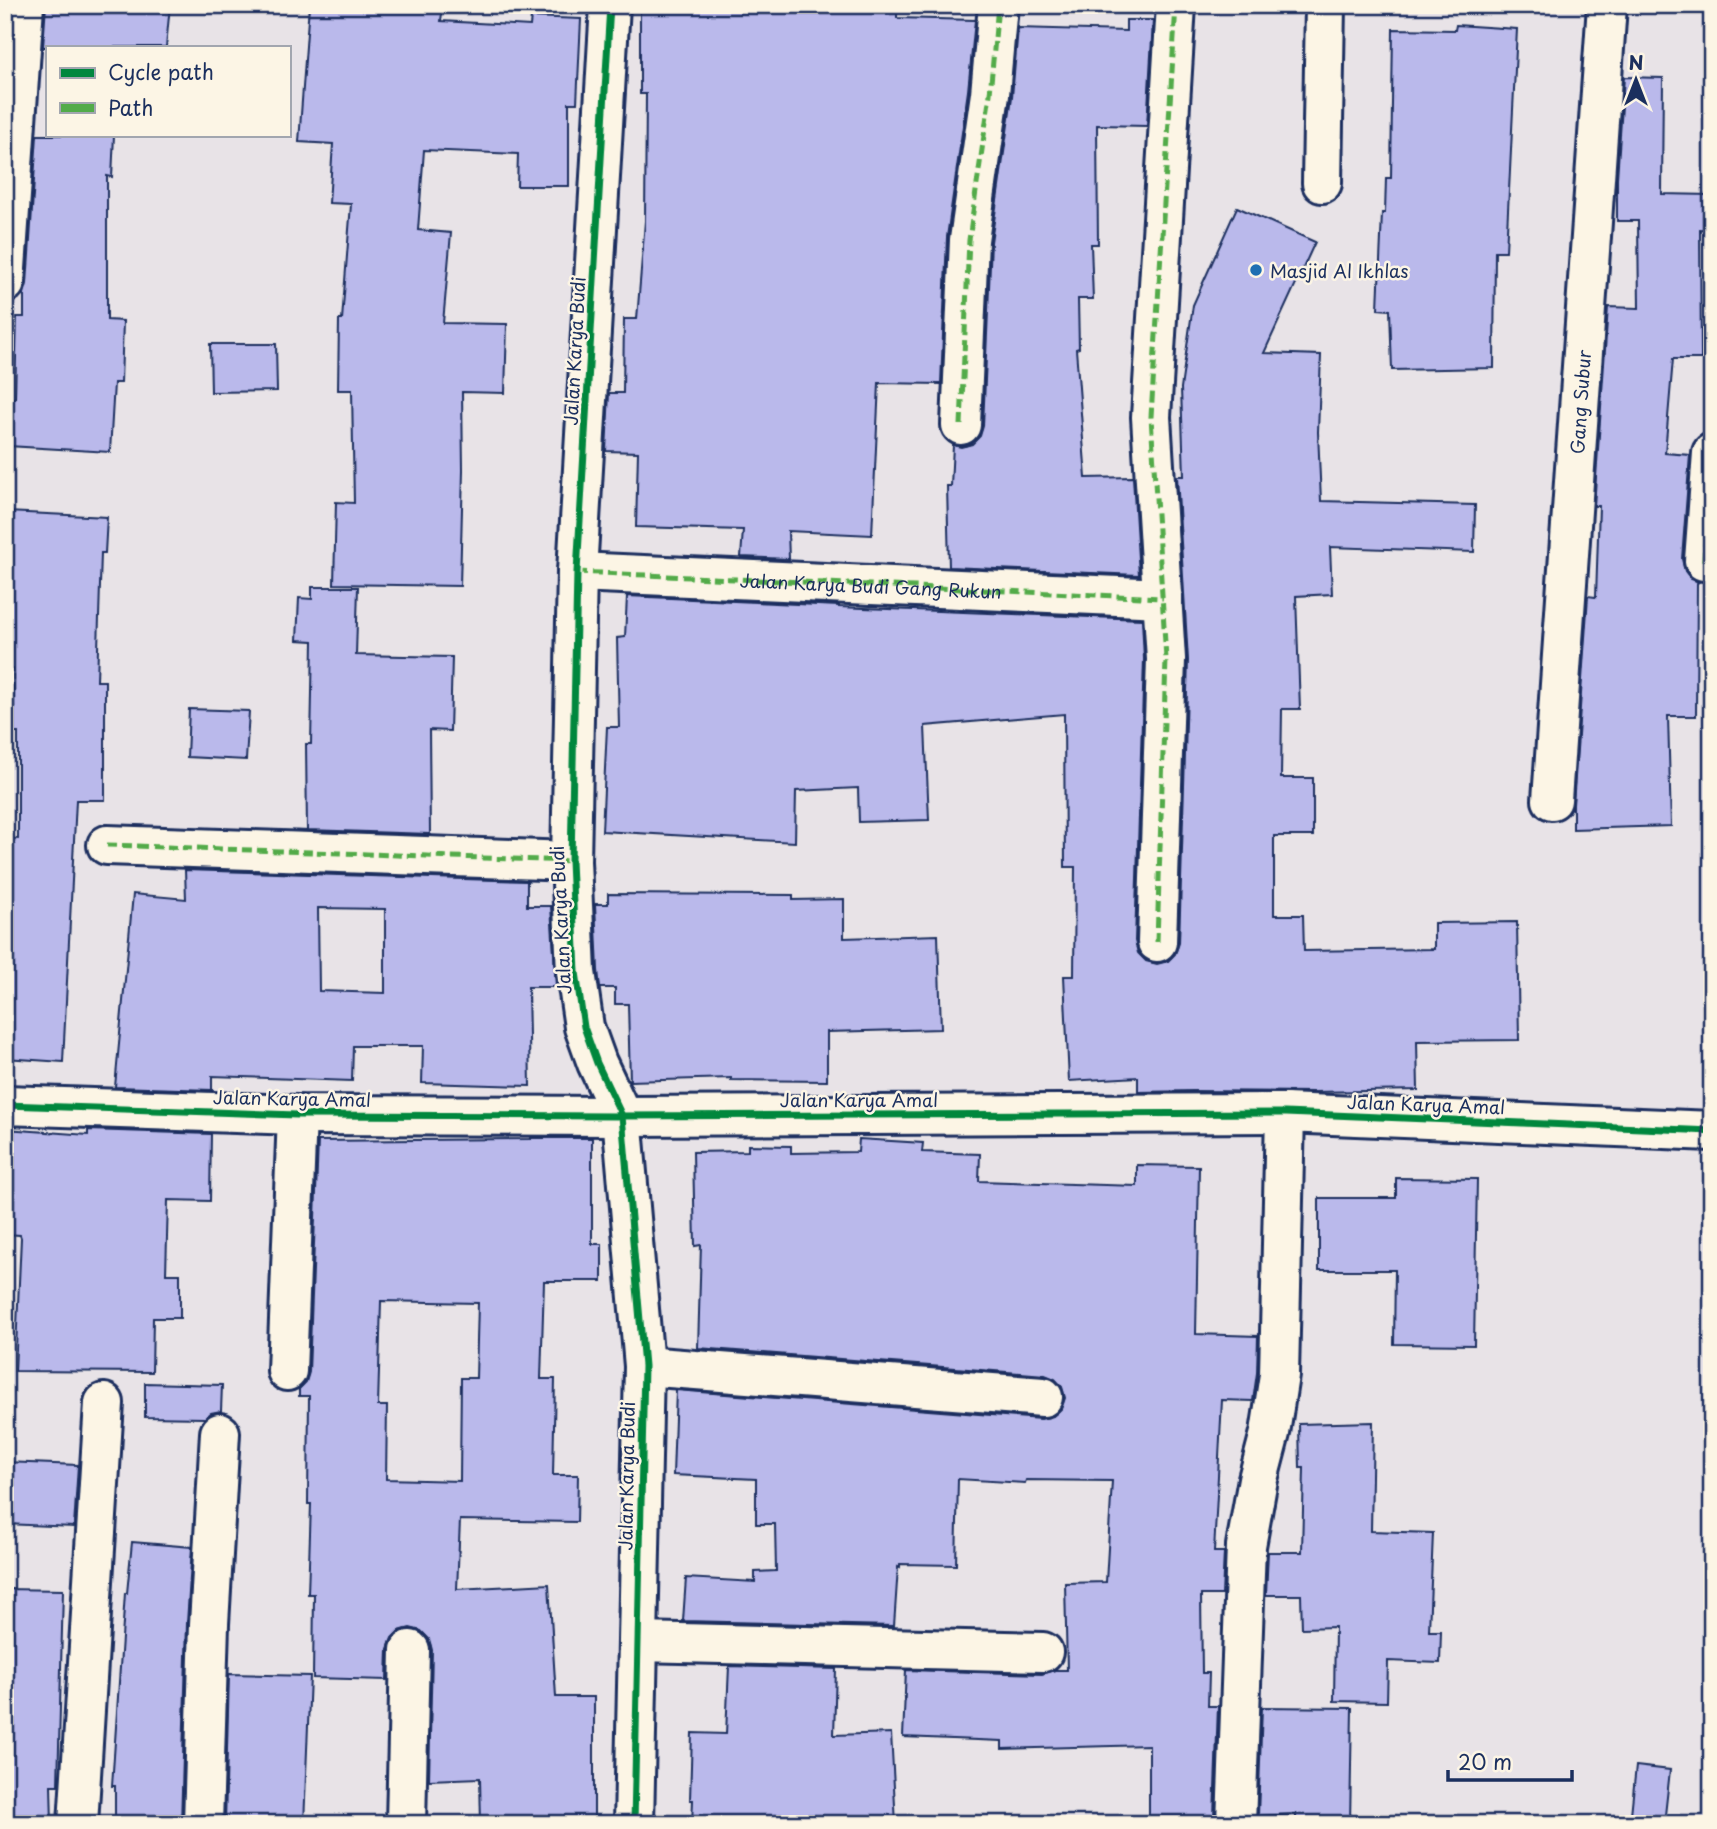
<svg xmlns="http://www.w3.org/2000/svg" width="1717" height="1829" viewBox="0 0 1717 1829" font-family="'Playpen Sans',sans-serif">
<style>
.building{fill:#bab9eb;stroke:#1b2f5e;stroke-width:2;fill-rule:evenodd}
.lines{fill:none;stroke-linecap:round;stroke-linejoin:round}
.minor-casing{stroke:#1b2f5e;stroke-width:44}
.minor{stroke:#fcf5e5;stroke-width:38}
.quiet{stroke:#52ab49;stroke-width:5;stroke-dasharray:10 5;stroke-linecap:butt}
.cycleway-casing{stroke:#fcf5e5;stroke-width:11}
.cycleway{stroke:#00873e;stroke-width:7}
.poi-dot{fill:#1f6fb2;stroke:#fcf5e5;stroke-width:2.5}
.labels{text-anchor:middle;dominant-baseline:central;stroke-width:5;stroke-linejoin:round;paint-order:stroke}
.poi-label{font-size:18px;fill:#1b2f5e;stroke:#fcf5e5;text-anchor:start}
.street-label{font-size:18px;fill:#1b2f5e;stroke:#fcf5e5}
</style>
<rect width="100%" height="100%" fill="#e8e3e7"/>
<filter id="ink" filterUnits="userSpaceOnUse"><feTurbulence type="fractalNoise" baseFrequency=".0143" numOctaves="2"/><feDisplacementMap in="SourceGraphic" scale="14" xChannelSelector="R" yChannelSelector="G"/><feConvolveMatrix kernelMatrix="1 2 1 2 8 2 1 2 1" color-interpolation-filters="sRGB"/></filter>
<g filter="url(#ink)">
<!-- building -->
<g class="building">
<polygon points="46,5 170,5 166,47 43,47"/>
<polygon points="309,5 443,5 441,21 530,26 531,17 581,19 577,103 569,103 569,186 517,186 518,154 424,150 418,230 451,233 443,323 507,324 505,393 462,392 463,470 460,586 334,584 336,502 354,503 352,390 338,390 339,320 342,320 351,204 329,203 333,144 299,142"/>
<polygon points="640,5 897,5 897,18 975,20 968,91 947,237 941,384 879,383 872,535 788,531 789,559 741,557 743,530 636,527 638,452 606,451 609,393 623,393 624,319 637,319 645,221 646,94 640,94"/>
<polygon points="1126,20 1153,20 1147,126 1097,125 1098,244 1091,244 1093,299 1078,299 1079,348 1076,349 1086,478 1133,477 1139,575 949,567 947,486 951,486 953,445 961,447 972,444 980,436 983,426 991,242 1012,97 1018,28 1126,31"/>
<polygon points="1456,25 1517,29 1506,251 1495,251 1494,368 1392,370 1390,310 1378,309 1382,213 1385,213 1386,178 1391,178 1393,29 1455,30"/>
<polygon points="1624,77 1663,78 1662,194 1712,195 1712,230 1700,229 1701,359 1673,359 1665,453 1690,455 1682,559 1685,571 1691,579 1699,582 1697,583 1696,716 1668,716 1671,826 1573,829 1573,805 1588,596 1596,597 1599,506 1594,506 1608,307 1639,308 1638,221 1617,221 1617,178"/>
<polygon points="37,135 114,135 112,177 107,176 107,320 123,321 121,383 114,383 110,452 8,446 10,398 15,398 17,317 24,317 24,294 27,284"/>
<polygon points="1237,207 1315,242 1264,353 1321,355 1318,432 1321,501 1475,505 1474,552 1330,547 1332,594 1296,596 1300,709 1282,709 1281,778 1313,778 1313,836 1274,836 1274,915 1303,915 1304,951 1434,949 1434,923 1517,922 1519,1040 1417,1041 1418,1090 1314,1092 1193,1091 1138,1092 1138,1077 1069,1081 1064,976 1074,976 1075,867 1065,867 1064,714 925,726 929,820 859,822 858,788 796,791 795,842 602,831 607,727 619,727 617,638 625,637 627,596 839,606 839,607 1142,619 1144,659 1135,941 1138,953 1146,961 1157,964 1168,961 1175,954 1179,943 1188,660 1177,476 1184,476 1181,388 1193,305"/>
<polygon points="210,344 276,344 277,391 211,392"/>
<polygon points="7,512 107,517 105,553 101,553 97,681 105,681 105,800 76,800 63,1062 5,1058 5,838 18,839 18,733 14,733 13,669 5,669 5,543"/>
<polygon points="312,587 358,587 356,655 452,657 450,731 429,730 430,834 307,830 306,744 311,744 313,641 297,640 299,598 312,599"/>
<polygon points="189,709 249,711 246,760 187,757"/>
<path d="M 185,870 L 527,881 L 527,906 L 551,906 L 556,987 L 528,987 L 530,1086 L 422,1083 L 423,1046 L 353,1046 L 352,1081 L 212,1076 L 212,1090 L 115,1087 L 133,894 L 186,899 ZM 318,908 L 385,909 L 385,993 L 319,991 Z"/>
<polygon points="608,894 793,895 793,900 844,899 844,938 938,935 941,1029 827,1032 827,1081 731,1080 731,1078 630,1081 628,1004 615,1004 615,988 600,988 598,970 595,904 608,904"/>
<polygon points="5,1129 88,1135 88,1130 211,1134 210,1201 168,1200 166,1274 180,1274 180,1318 153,1318 152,1372 15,1371 21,1238 20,1235 5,1234"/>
<path d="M 531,1138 L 592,1138 L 592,1244 L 602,1244 L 602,1281 L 544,1281 L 541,1379 L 555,1379 L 553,1475 L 578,1475 L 577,1522 L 460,1520 L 457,1589 L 549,1584 L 556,1697 L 594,1697 L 594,1824 L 481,1824 L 480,1778 L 429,1780 L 432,1650 L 429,1639 L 421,1631 L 410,1628 L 399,1631 L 392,1638 L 388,1649 L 387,1680 L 313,1678 L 314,1594 L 308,1594 L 311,1504 L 308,1504 L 309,1396 L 299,1396 L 299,1389 L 306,1382 L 309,1372 L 318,1141 L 531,1139 ZM 381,1301 L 478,1303 L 476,1378 L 461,1378 L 460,1481 L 386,1479 L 387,1406 L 378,1406 Z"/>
<polygon points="859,1139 923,1143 922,1152 980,1154 979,1181 1137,1186 1137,1165 1199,1166 1196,1334 1258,1336 1257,1373 1253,1401 1222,1400 1214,1552 1224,1552 1222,1595 1201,1595 1202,1673 1209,1673 1208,1706 1218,1706 1214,1817 1149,1817 1149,1745 1002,1749 1002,1741 903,1737 906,1670 1042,1674 1055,1670 1067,1670 1065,1583 1106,1582 1112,1481 1026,1480 1025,1483 958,1479 956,1565 900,1564 900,1568 898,1567 894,1626 683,1621 686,1578 755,1582 755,1572 776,1571 775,1524 756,1524 756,1479 673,1475 676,1390 1041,1419 1053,1416 1061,1409 1065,1398 1062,1387 1055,1379 1045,1375 698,1348 701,1245 695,1246 693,1152 748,1151 748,1145 791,1146 791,1153 858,1152"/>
<polygon points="1396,1178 1477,1179 1474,1345 1394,1344 1395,1270 1319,1270 1319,1198 1396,1198"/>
<polygon points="145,1383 222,1385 221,1411 211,1413 205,1418 145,1417"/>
<polygon points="1373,1422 1371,1531 1433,1533 1429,1631 1441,1631 1440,1663 1388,1661 1387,1702 1334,1701 1335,1627 1302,1628 1301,1595 1266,1595 1268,1552 1302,1552 1304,1468 1300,1468 1299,1424"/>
<polygon points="5,1462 78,1465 74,1527 5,1524"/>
<polygon points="132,1542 192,1547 187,1623 181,1824 115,1824 115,1786 112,1786 125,1593 127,1593"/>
<polygon points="5,1589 63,1590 58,1785 51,1785 52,1824 5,1824"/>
<polygon points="729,1666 836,1669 834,1735 891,1733 896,1824 692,1824 693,1800 690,1800 692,1733 726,1734"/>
<polygon points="229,1674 310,1676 304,1824 225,1824"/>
<polygon points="1262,1707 1352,1708 1350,1824 1296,1824 1296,1814 1258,1816"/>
<polygon points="1636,1766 1670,1770 1664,1824 1630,1824"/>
</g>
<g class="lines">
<!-- minor casing -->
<g class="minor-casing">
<g id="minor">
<polyline points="610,5 577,572 571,861 576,972 584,1027 597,1063 622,1116 644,1366 634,1824"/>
<polyline points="1322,183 1325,5"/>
<polyline points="5,283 24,5"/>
<polyline points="961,425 969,240 990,94 998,5"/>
<polyline points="1704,561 1712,453"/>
<path id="s1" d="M 577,572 L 1163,598"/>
<path id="s2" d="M 1552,800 L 1607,5"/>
<polyline points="107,845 571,861"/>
<polyline points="1157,942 1166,659 1151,417 1176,5"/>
<polyline points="5,1105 297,1115 622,1116 1285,1113 1712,1131"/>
<polyline points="644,1366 1043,1397"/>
<polyline points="287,1371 297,1115"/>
<polyline points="639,1642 1043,1652"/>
<polyline points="78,1824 104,1403"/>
<polyline points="203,1824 209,1624 220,1433"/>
<polyline points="406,1824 410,1650"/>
<polyline points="1236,1824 1246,1546 1258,1479 1270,1433 1279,1375 1285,1113"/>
</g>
</g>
<!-- minor -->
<use href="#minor" class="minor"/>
<!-- quiet -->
<g class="quiet">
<polyline points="961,425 969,240 990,94 998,5"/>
<polyline points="1704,561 1712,453"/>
<polyline points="577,572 1163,598"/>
<polyline points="107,845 571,861"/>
<polyline points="1157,942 1166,659 1151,417 1176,5"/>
</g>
<!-- cycleway casing -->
<g class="cycleway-casing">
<g id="cycleway">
<polyline points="610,5 577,572 571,861 576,972 584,1027 597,1063 622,1116 644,1366 634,1824"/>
<polyline points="5,1105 297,1115 622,1116 1285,1113 1712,1131"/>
</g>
</g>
<!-- cycleway -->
<use href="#cycleway" class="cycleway"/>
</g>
</g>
<!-- markers -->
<circle class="poi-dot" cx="1256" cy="270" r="7"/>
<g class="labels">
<!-- poi labels -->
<g class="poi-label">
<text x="1270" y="270">Masjid Al Ikhlas</text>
</g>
<!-- street labels -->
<g class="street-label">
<text transform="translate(574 351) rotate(-87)">Jalan Karya Budi</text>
<text stroke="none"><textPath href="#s2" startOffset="399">Gang Subur</textPath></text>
<text stroke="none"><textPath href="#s1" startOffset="294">Jalan Karya Budi Gang Rukun</textPath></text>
<text transform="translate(560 920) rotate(-93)">Jalan Karya Budi</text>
<text transform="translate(292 1098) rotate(1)">Jalan Karya Amal</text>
<text x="859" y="1099">Jalan Karya Amal</text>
<text transform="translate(1426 1104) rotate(2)">Jalan Karya Amal</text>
<text transform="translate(626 1476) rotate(-89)">Jalan Karya Budi</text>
</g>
</g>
<!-- margin -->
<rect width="1717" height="1829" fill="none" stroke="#fcf5e5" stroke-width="28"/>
<rect x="14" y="14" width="1689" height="1801" fill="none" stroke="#1b2f5e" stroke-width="2.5" filter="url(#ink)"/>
<!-- legend -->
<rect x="46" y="46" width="245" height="91" fill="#fcf5e5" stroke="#a2a6af" stroke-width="2"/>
<rect x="60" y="68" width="35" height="10" fill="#00873e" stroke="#a2a6af" stroke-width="2"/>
<text x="108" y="80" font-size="21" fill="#1b2f5e">Cycle path</text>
<rect x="60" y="103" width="35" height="10" fill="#52ab49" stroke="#a2a6af" stroke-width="2"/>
<text x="108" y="116" font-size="21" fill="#1b2f5e">Path</text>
<!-- north arrow -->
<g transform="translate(1636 80)" stroke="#fcf5e5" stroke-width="5" paint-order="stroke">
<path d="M0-5L12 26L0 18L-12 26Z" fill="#1b2f5e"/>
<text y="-10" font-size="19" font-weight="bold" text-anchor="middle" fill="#1b2f5e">N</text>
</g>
<!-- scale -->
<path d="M1448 1770v10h124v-10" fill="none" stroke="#1b2f5e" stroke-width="3.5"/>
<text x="1458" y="1770" font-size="21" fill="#1b2f5e" stroke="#fcf5e5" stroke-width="5" paint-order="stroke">20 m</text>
</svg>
